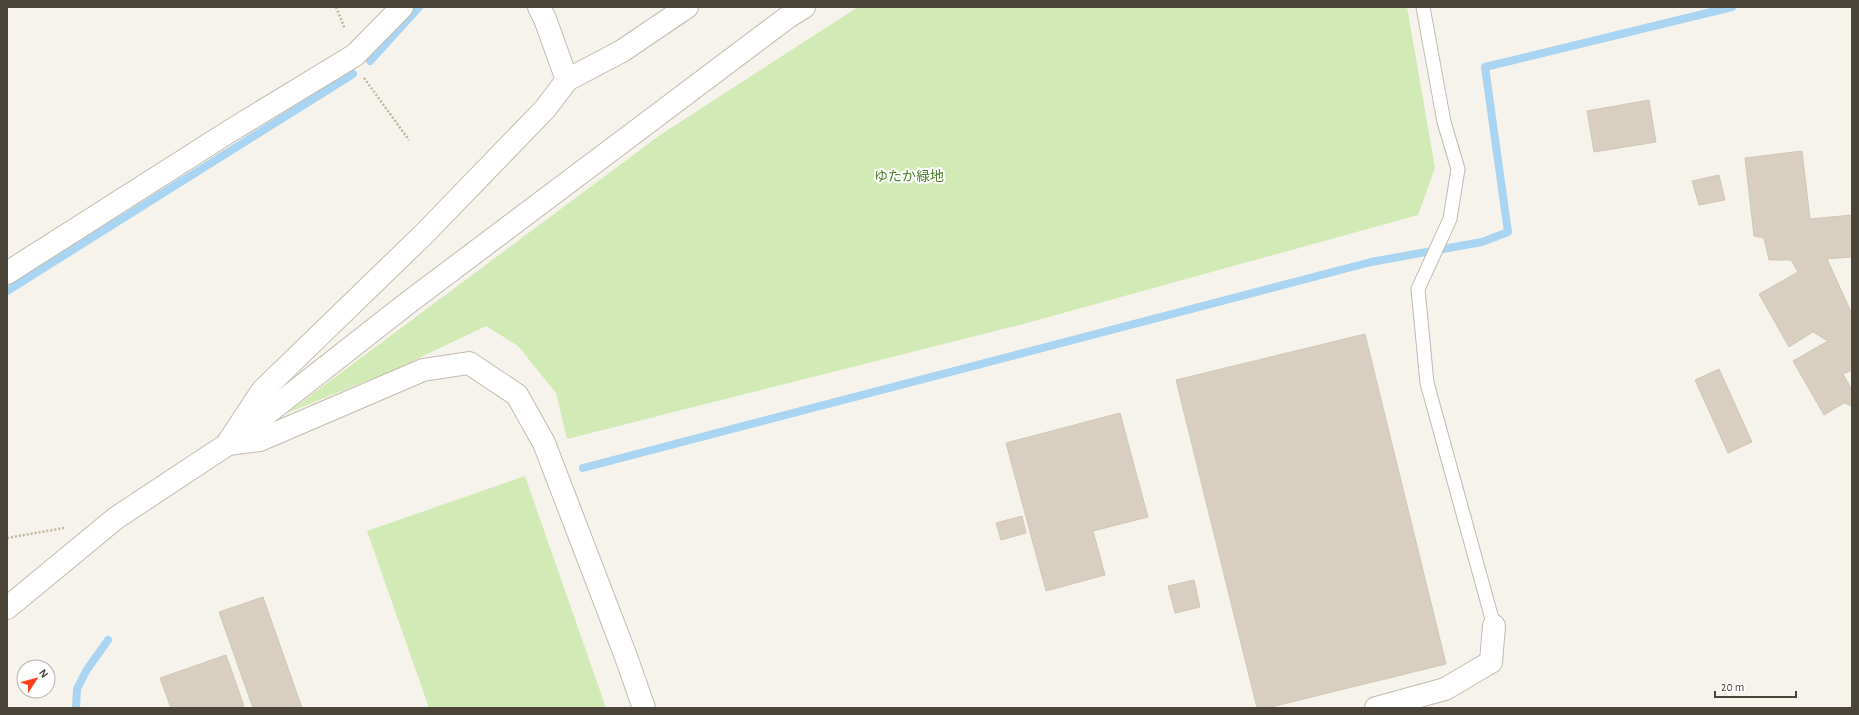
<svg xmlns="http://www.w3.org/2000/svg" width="1859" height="715" viewBox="0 0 1859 715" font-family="'Alegreya Sans','Noto Sans JP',sans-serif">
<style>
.green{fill:#d2eab5}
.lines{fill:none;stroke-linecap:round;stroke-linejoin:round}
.stream{stroke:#a9d4f2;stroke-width:8}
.building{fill:#d8cfc1;stroke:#d3c7b4}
.service-casing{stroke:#c2bbae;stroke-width:15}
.minor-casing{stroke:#c2bbae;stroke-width:24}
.tertiary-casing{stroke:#c2bbae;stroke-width:24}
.path{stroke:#c4b79f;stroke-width:2.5;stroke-dasharray:2 2;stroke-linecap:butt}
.service{stroke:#fff;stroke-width:13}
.minor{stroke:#fff;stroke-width:22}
.tertiary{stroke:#fff;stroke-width:22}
.labels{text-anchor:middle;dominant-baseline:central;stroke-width:4;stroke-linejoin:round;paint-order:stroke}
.park-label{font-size:14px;fill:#4a7f2a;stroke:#fff}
</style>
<rect width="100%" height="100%" fill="#f6f3ec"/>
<!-- green -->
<g class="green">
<polygon points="858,7 1407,7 1435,168 1418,215 1027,323 567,439 556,393 518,346 486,326 396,369 287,413 660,135"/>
<polygon points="525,476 606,708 429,708 367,531"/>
</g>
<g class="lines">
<!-- stream -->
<g class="stream">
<polyline points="370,61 419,7"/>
<polyline points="7,291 353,74"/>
<polyline points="583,468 1371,262 1482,242 1508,232 1485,67 1732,7"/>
<polyline points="76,708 77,689 86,671 108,640"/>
</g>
</g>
<!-- building -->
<g class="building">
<polygon points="1649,100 1656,142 1594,152 1587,111"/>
<polygon points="1802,151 1810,219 1852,215 1852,257 1827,259 1852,314 1852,370 1843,374 1852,390 1852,406 1844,403 1824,415 1793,361 1828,341 1813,332 1789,347 1759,294 1798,272 1791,260 1769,260 1764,238 1754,236 1745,158"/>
<polygon points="1719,175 1725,200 1699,205 1692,181"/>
<polygon points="1365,334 1446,664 1267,708 1257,708 1176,380"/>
<polygon points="1719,369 1752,442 1728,453 1695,380"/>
<polygon points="1120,413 1148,517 1093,531 1105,575 1046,591 1006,443"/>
<polygon points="1022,516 1026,533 1001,540 996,523"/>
<polygon points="1194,580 1200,607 1175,613 1168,586"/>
<polygon points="263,597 302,708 253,708 219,612"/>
<polygon points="226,655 244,706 238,708 171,708 160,678"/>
</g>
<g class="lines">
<!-- service casing -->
<g class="service-casing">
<polyline id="service" points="1423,7 1444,122 1458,169 1450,219 1418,289 1427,383 1494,626"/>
</g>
<!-- minor casing -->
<g class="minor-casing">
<g id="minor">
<polyline points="567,80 622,51 687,7"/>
<polyline points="7,273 230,131 355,55 402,7"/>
<polyline points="229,441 262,391 425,233 545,109 567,80 545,19 539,7"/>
<polyline points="228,444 260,440 423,370 469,363 517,395 544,443 625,654 644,708"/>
<polyline points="1376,708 1445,689 1491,662 1494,626"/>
</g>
</g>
<!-- tertiary casing -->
<g class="tertiary-casing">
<polyline id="tertiary" points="7,608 116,518 228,444 409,302 788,17 804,7"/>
</g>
<!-- path -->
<g class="path">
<polyline points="336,7 345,29"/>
<polyline points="364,78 409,140"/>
<polyline points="7,538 64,528"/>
</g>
<!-- service -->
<use href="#service" class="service"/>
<!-- minor -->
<use href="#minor" class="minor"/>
<!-- tertiary -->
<use href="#tertiary" class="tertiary"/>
</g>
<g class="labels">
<!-- park labels -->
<g class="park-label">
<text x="909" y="177">ゆたか緑地</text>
</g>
</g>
<!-- border -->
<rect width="1859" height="715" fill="none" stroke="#4b4439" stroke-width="16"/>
<!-- north arrow -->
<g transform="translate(36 679) rotate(54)"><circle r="19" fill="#ffffff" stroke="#b7b4b0"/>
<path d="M0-3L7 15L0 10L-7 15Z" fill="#fc3f1d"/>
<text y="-6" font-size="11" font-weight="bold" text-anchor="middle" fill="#4b4439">N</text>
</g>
<!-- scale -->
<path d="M1715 691v6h81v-6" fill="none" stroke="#4b4439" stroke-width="2"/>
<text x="1721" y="691" font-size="12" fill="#4b4439" stroke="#ffffff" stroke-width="3" paint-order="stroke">20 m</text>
</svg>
